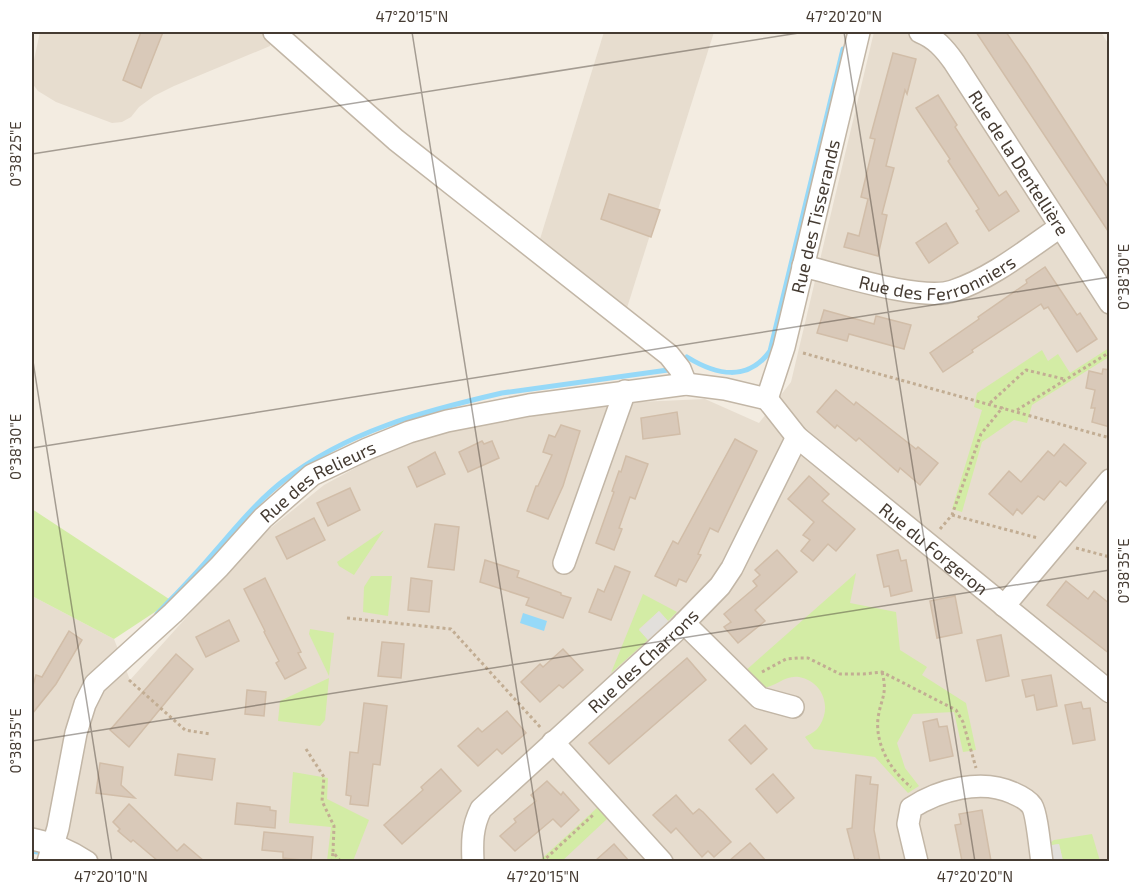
<svg xmlns="http://www.w3.org/2000/svg" width="1141" height="893" viewBox="0 0 1141 893" font-family="'Exo 2',sans-serif">
<style>
.residential{fill:#e7ddcf}
.green{fill:#d3eca5}
.parking{fill:#e2dfdb}
.water{fill:#96d9f8}
.lines{fill:none;stroke-linecap:round;stroke-linejoin:round}
.stream{stroke:#96d9f8;stroke-width:5}
.building{fill:#d9c9b9;stroke:#d1bda8;stroke-width:1.5}
.minor-casing{stroke:#c2b6a6;stroke-width:24}
.path{stroke:#c2ad93;stroke-width:3;stroke-dasharray:3 3;stroke-linecap:butt}
.minor{stroke:#fff;stroke-width:21}
.ticks{fill:none;stroke:#453b32;stroke-width:1.5;stroke-opacity:0.45}
.labels{text-anchor:middle;dominant-baseline:central;stroke-width:5;stroke-linejoin:round;paint-order:stroke}
.street-label{font-size:18px;fill:#453b32;stroke:#fff}
.neatline{fill:none;stroke:#453b32;stroke-width:2}
.ticks-label{font-size:15px;text-anchor:middle;fill:#453b32}
</style>
<rect width="100%" height="100%" fill="#f3ece1"/>
<!-- residential -->
<g class="residential">
<polygon points="40,32 270,32 270,46 174,86 154,96 139,107 131,117 122,122 112,123 56,102 38,91 32,83 32,69"/>
<polygon points="604,32 714,32 626,311 540,239"/>
<polygon points="874,32 1101,32 1109,45 1109,861 52,861 32,839 32,596 114,639 130,680 257,539 324,485 394,447 432,435 588,406 638,402 705,399 759,423 791,382"/>
</g>
<!-- green -->
<g class="green">
<polygon points="1109,348 1109,357 1032,405 1027,423 1014,420 982,442 962,512 952,509 982,410 974,407 977,393 1042,350 1048,361 1058,354 1070,373"/>
<polygon points="32,509 169,599 158,610 114,639 32,596"/>
<polygon points="384,530 354,575 339,566 337,562"/>
<path d="M 856,573 L 850,603 L 896,612 L 900,650 L 927,667 L 922,675 L 966,703 L 976,750 L 963,752 L 954,712 L 913,714 L 897,743 L 905,768 L 919,786 L 908,793 L 875,757 L 814,749 L 805,737 C 810,734 817,731 820,725 C 832,706 822,681 799,677 C 785,675 777,686 763,688 L 744,672 Z"/>
<polygon points="371,576 392,576 388,616 363,612 364,587"/>
<polygon points="643,594 677,612 668,621 659,611 639,629 648,640 611,673"/>
<polygon points="310,629 334,633 329,676 309,634"/>
<polygon points="329,678 325,720 320,726 278,721 280,701"/>
<polygon points="293,772 328,778 327,799 369,820 353,861 327,861 331,827 289,823"/>
<polygon points="598,807 608,818 562,861 538,862"/>
<polygon points="1092,834 1100,861 1063,861 1059,844 1046,846 1054,840"/>
</g>
<!-- parking -->
<g class="parking">
<polygon points="659,611 668,621 648,640 639,630"/>
<polygon points="1059,844 1063,861 1048,861 1046,846"/>
</g>
<!-- water -->
<polygon class="water" points="523,613 547,621 544,631 520,623"/>
<g class="lines">
<!-- stream -->
<g class="stream">
<path d="M 687,357 C 716,375 748,382 770,351 L 843,49"/>
<path d="M 157,614 C 175,595 193,577 210,557 C 233,531 255,503 283,481 C 347,431 424,411 502,393 L 668,370 L 667,364"/>
<polyline points="32,851 37,852"/>
</g>
</g>
<!-- building -->
<g class="building">
<polygon points="141,32 163,32 141,88 123,80"/>
<polygon points="976,32 1006,32 1028,64 1110,190 1110,234"/>
<polygon points="893,53 916,59 907,94 905,90 886,166 894,168 882,214 887,215 878,256 844,247 848,233 859,236 868,199 861,197 875,139 870,138"/>
<polygon points="938,95 957,125 955,127 999,196 1006,191 1019,211 989,231 976,211 979,209 948,161 950,159 916,108"/>
<polygon points="609,194 660,210 651,237 601,219"/>
<polygon points="946,223 958,243 929,263 916,243"/>
<polygon points="1045,267 1077,315 1080,313 1097,339 1077,352 1048,307 1044,309 1041,304 972,350 973,352 943,372 930,353 979,319 978,317 1027,283 1026,280"/>
<polygon points="824,310 874,324 876,316 911,325 904,349 849,334 847,341 817,333"/>
<polygon points="1103,369 1110,370 1110,427 1092,422 1095,408 1091,408 1095,390 1086,388 1089,371 1102,374"/>
<polygon points="836,390 854,405 856,402 916,449 918,447 938,463 920,485 900,468 898,472 859,438 856,441 837,425 835,428 817,412"/>
<polygon points="677,412 680,434 643,439 641,418"/>
<polygon points="561,425 580,431 563,486 548,519 527,511 536,486 538,486 552,455 543,452 549,435 555,437"/>
<polygon points="735,439 757,451 718,532 710,528 698,554 701,555 686,582 679,579 676,586 655,576 673,541 678,544"/>
<polygon points="482,441 484,444 492,441 499,458 468,472 459,452"/>
<polygon points="1064,444 1086,463 1066,486 1060,481 1044,500 1038,496 1022,514 1017,509 1013,515 989,494 1009,471 1021,482 1048,451 1054,456"/>
<polygon points="435,452 445,474 417,487 408,467"/>
<polygon points="626,456 648,464 635,499 630,497 619,528 622,529 614,550 596,543 614,492 612,491 619,471 621,472"/>
<polygon points="809,476 829,494 822,501 855,529 836,551 828,544 813,561 801,551 810,540 803,535 814,522 788,499"/>
<polygon points="350,488 360,510 328,526 317,503"/>
<polygon points="314,518 325,540 287,559 276,537"/>
<polygon points="435,524 459,527 454,570 428,567"/>
<polygon points="777,550 797,572 755,610 765,621 738,643 724,627 731,622 724,614 757,586 753,581 760,575 755,570"/>
<polygon points="898,550 901,561 906,560 912,591 891,596 889,586 884,587 877,555"/>
<polygon points="485,560 519,571 517,577 561,593 561,595 571,598 563,618 526,605 529,598 480,582"/>
<polygon points="615,566 630,572 611,620 589,612 598,589 604,592"/>
<polygon points="265,578 301,652 298,653 306,668 285,679 276,663 279,661 264,632 265,631 244,589"/>
<polygon points="411,578 432,581 429,612 408,610"/>
<polygon points="1066,581 1088,599 1094,591 1110,604 1110,654 1047,605"/>
<polygon points="955,596 962,633 937,638 930,601"/>
<polygon points="229,620 239,641 206,657 196,637"/>
<polygon points="69,631 82,640 56,684 32,714 32,689 36,675 42,677"/>
<polygon points="1001,635 1009,676 986,681 977,640"/>
<polygon points="382,642 404,644 401,678 378,676"/>
<polygon points="563,649 583,670 563,688 559,685 540,702 521,682 540,664 543,667"/>
<polygon points="176,654 193,669 129,747 110,730"/>
<polygon points="687,658 706,680 609,764 589,743"/>
<polygon points="1051,675 1057,706 1037,710 1034,695 1026,697 1022,680"/>
<polygon points="247,690 266,692 264,716 245,714"/>
<polygon points="1081,702 1083,709 1090,708 1095,740 1073,744 1065,705"/>
<polygon points="364,703 387,706 380,765 373,764 368,806 350,804 351,796 346,795 350,752 358,753"/>
<polygon points="507,711 526,733 502,754 497,749 478,766 458,746 478,728 482,732"/>
<polygon points="937,719 939,727 947,726 953,756 930,761 923,722"/>
<polygon points="745,725 767,749 751,764 729,740"/>
<polygon points="178,754 215,759 212,780 175,775"/>
<polygon points="100,763 123,767 121,785 135,798 96,793"/>
<polygon points="441,769 461,791 402,844 384,825 423,790 421,787"/>
<polygon points="773,774 794,798 777,813 756,789"/>
<polygon points="856,775 871,777 870,784 878,785 874,830 880,861 858,861 858,859 855,860 847,829 852,828"/>
<polygon points="547,781 561,795 563,792 579,810 561,827 553,819 515,851 500,836 516,822 514,819 536,801 531,795"/>
<polygon points="676,795 693,814 699,809 703,812 731,842 714,857 708,851 702,857 676,828 671,833 653,815"/>
<polygon points="237,803 270,807 270,810 276,811 275,828 235,824"/>
<polygon points="129,804 177,851 184,844 204,861 158,861 133,840 131,842 118,831 120,829 113,822"/>
<polygon points="982,810 991,861 962,861 955,825 961,824 959,814"/>
<polygon points="264,832 313,837 311,861 283,858 283,852 262,850"/>
<polygon points="750,843 766,861 729,861"/>
<polygon points="614,844 629,861 595,861"/>
</g>
<g class="lines">
<!-- minor casing -->
<g class="minor-casing">
<g id="minor">
<polyline points="274,32 396,140 669,355 680,369 686,384"/>
<path id="s1" d="M 920,32 C 935,38 944,48 954,62 L 1110,303"/>
<path id="s2" d="M 803,266 C 837,274 922,302 953,291 C 992,278 1026,250 1060,227"/>
<path id="s3" d="M 767,399 L 797,437 L 1110,692"/>
<path id="s4" d="M 767,399 L 784,347 L 859,32"/>
<polyline points="564,563 625,391"/>
<polyline points="1004,606 1110,480"/>
<polyline points="684,623 760,698 793,707"/>
<polyline points="553,742 662,862"/>
<path d="M 32,839 C 53,843 69,850 87,862"/>
<path id="s5" d="M 48,862 L 58,828 L 76,733 L 85,704 L 95,684 L 173,613 L 219,567 L 263,518 L 312,475 L 367,449 L 409,432 L 447,421 L 529,405 L 686,384 L 725,389 L 767,399"/>
<path id="s6" d="M 473,862 C 472,842 472,827 481,809 L 679,628 L 720,586 L 732,568 L 797,437"/>
<path d="M 917,862 L 908,824 L 911,808 C 939,790 981,778 1013,793 C 1020,796 1028,800 1032,806 C 1037,814 1040,850 1042,862"/>
</g>
</g>
<!-- path -->
<g class="path">
<polyline points="803,353 1110,438"/>
<polyline points="990,403 1026,370 1064,379"/>
<polyline points="1017,410 1110,352"/>
<polyline points="952,515 1038,538"/>
<polyline points="940,529 952,515 981,434 1003,407"/>
<polyline points="1076,548 1110,557"/>
<polyline points="347,618 451,629 541,728"/>
<polyline points="762,672 786,659 798,658 808,658 840,674 863,674 882,672 956,710 963,722 976,768"/>
<path d="M 882,672 C 888,694 881,698 878,718 C 875,745 891,771 911,787"/>
<polyline points="129,680 185,730 210,734"/>
<polyline points="306,749 324,777 322,801 334,826 333,852 341,862"/>
<polyline points="332,862 333,852"/>
<polyline points="542,862 593,815"/>
</g>
<!-- minor -->
<use href="#minor" class="minor"/>
</g>
<!-- ticks -->
<path class="ticks" d="M 412,32 L 544,862M 844,32 L 975,862M 32,154 L 805,32M 32,355 L 112,862M 32,448 L 1110,277M 32,741 L 1110,570"/>
<g class="labels">
<!-- street labels -->
<g class="street-label">
<text stroke="none"><textPath href="#s1" startOffset="166">Rue de la Dentellière</textPath></text>
<text stroke="none"><textPath href="#s4" startOffset="189">Rue des Tisserands</textPath></text>
<text stroke="none"><textPath href="#s2" startOffset="140">Rue des Ferronniers</textPath></text>
<text stroke="none"><textPath href="#s5" startOffset="488">Rue des Relieurs</textPath></text>
<text stroke="none"><textPath href="#s3" startOffset="225">Rue du Forgeron</textPath></text>
<text stroke="none"><textPath href="#s6" startOffset="274">Rue des Charrons</textPath></text>
</g>
</g>
<!-- border -->
<rect width="1141" height="893" fill="none" stroke="#ffffff" stroke-width="66"/>
<rect x="33" y="33" width="1075" height="827" class="neatline"/>
<g class="ticks-label">
<text x="412" y="22">47°20'15"N</text>
<text x="844" y="22">47°20'20"N</text>
<text transform="translate(16 154) rotate(-90)" y="5">0°38'25"E</text>
<text transform="translate(1124 277) rotate(-90)" y="5">0°38'30"E</text>
<text transform="translate(16 447) rotate(-90)" y="5">0°38'30"E</text>
<text transform="translate(1124 571) rotate(-90)" y="5">0°38'35"E</text>
<text transform="translate(16 741) rotate(-90)" y="5">0°38'35"E</text>
<text x="111" y="882">47°20'10"N</text>
<text x="543" y="882">47°20'15"N</text>
<text x="975" y="882">47°20'20"N</text>
</g>
</svg>
